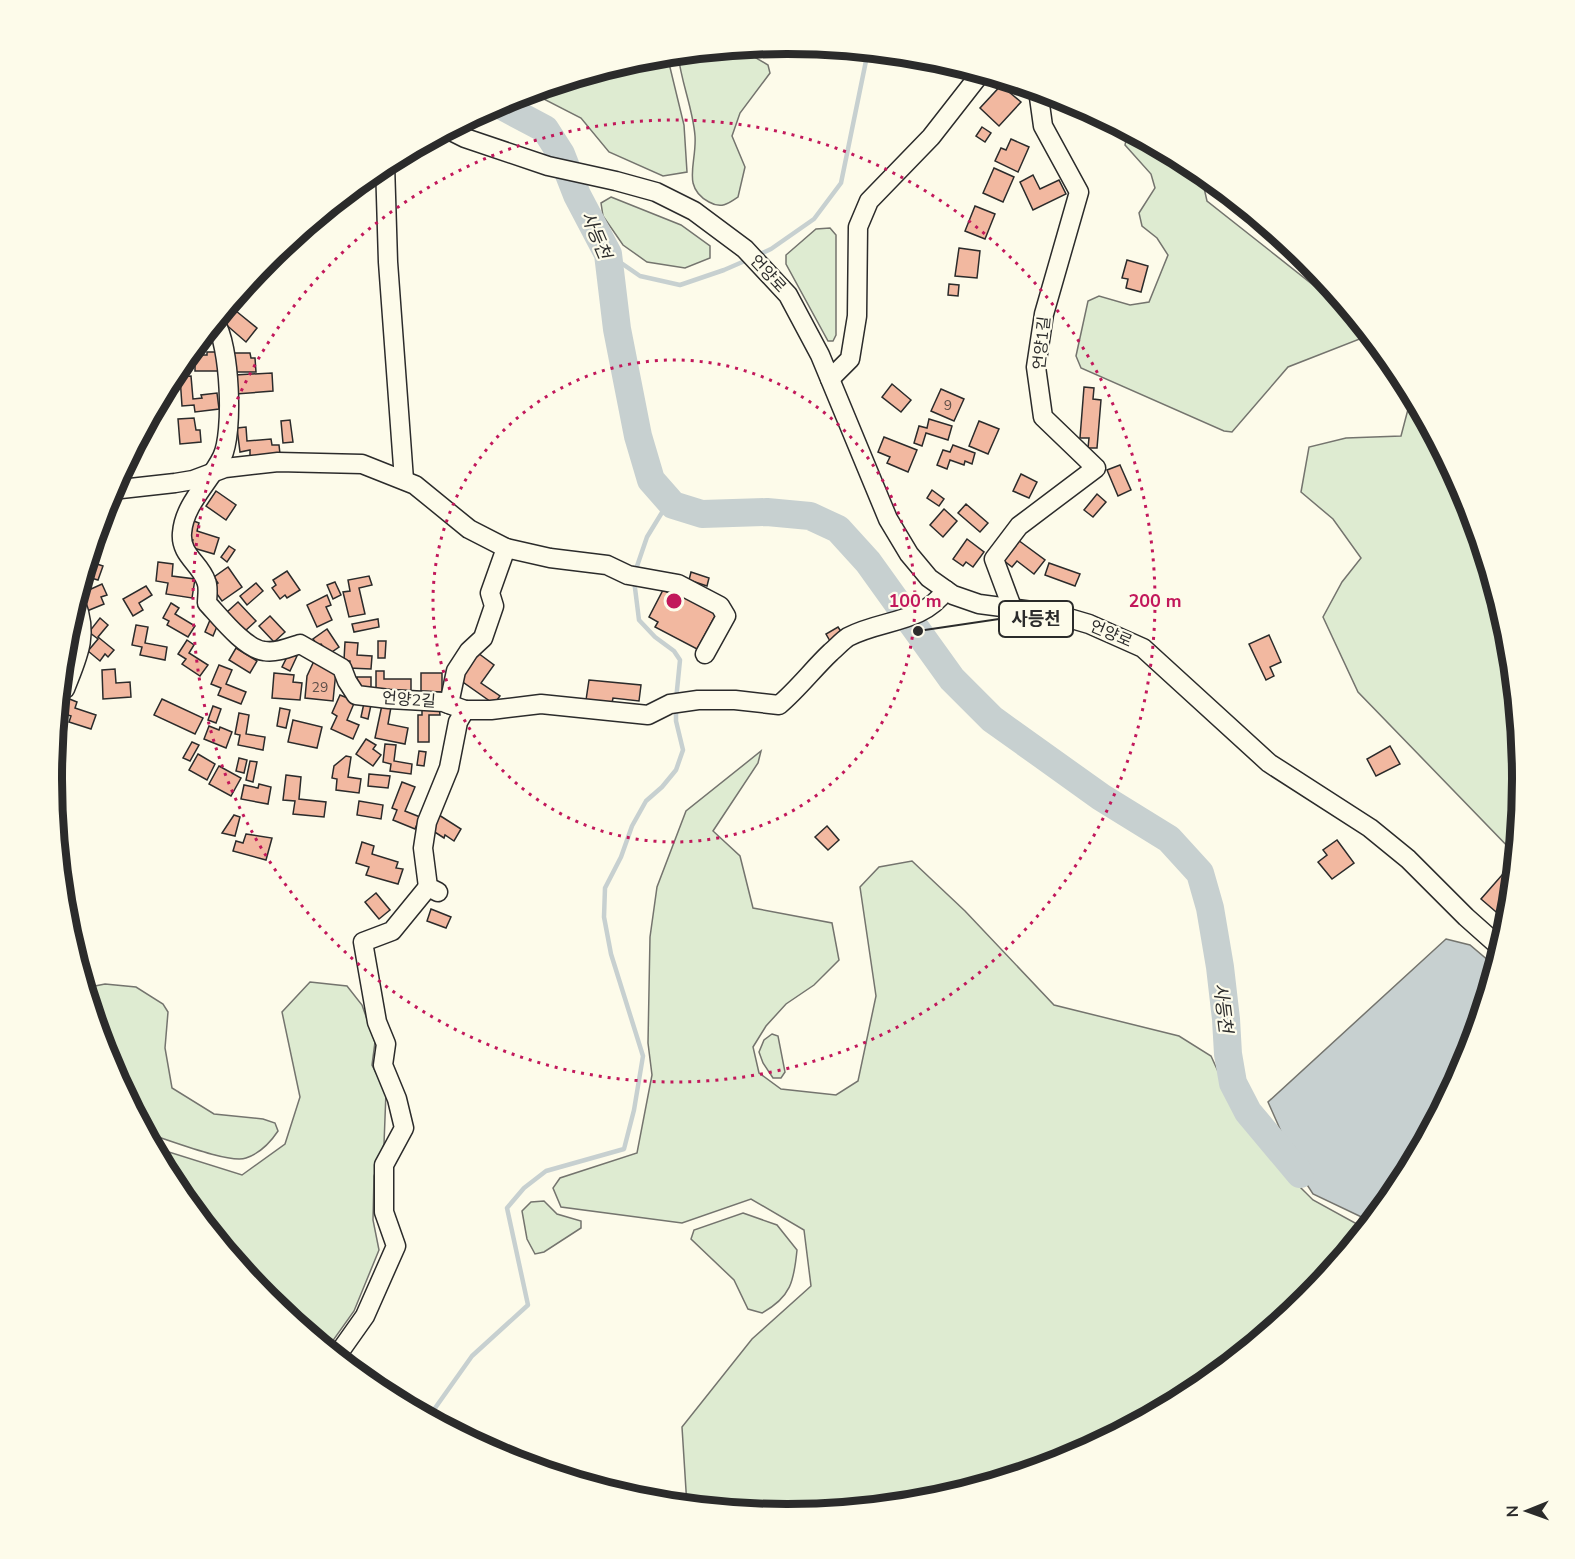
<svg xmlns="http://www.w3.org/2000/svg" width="1575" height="1559" viewBox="0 0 1575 1559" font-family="'Nunito Sans','Noto Sans KR',sans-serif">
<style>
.green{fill:#deebd1;stroke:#74746e;stroke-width:1.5}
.water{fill:#c7d0d0;stroke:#74746e;stroke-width:1.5}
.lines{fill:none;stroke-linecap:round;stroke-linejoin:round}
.stream{stroke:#c7d0d0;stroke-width:4.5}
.river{stroke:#c7d0d0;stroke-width:28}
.building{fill:#f2b8a0;stroke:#2b2b2b;stroke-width:1.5}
.minor-casing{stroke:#2b2b2b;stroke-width:21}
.minor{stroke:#fdfbea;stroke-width:18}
.ring{fill:none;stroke:#c2185b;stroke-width:3;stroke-dasharray:3 6}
.labels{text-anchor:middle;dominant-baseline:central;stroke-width:4.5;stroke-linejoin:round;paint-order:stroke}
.number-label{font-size:14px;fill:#5d4e48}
.street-label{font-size:16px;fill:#2b2b2b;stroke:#fdfbea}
.water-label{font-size:18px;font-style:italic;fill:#2b2b2b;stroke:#fdfbea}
.rim{fill:none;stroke:#2b2b2b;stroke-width:8}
.centre{fill:#c2185b;stroke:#fdfbea;stroke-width:3}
.ring-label{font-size:18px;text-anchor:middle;font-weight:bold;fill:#c2185b;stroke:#fdfbea;stroke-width:4.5;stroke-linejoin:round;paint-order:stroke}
.leader{fill:none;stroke:#2b2b2b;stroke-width:2}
.callout-dot{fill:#2b2b2b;stroke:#fdfbea;stroke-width:2}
.callout{fill:#fdfbea;stroke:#2b2b2b;stroke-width:2}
.callout-label{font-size:18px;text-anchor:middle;font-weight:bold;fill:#2b2b2b}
</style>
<rect width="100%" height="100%" fill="#fdfbea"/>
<!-- green -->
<g class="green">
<path d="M 739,48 L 768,65 L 770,73 L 740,113 L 732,136 L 745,167 L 738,197 C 728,204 721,209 709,202 C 681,187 697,163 695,136 C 693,109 681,82 678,54 Z"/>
<polygon points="667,55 684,125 687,172 663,176 609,152 581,118 530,92 644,58"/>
<polygon points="1128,131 1200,170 1207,201 1341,307 1350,310 1370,335 1288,367 1232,432 1224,431 1081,368 1076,356 1088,301 1099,296 1130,305 1149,302 1168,255 1157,238 1142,226 1139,213 1155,188 1151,174 1125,145"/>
<polygon points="1213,181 1308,259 1337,295 1217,195"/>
<polygon points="611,197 681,225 710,246 710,258 685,268 647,262 623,245 603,216 601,203"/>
<polygon points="830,228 836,235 836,335 833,341 828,341 786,264 786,255 816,229"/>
<polygon points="1412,394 1468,498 1509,636 1523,780 1516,855 1358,692 1323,617 1342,582 1361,558 1333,519 1301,492 1309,447 1346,438 1401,436"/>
<polygon points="761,751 758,763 713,831 740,856 753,908 832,923 839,960 814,985 786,1004 766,1026 753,1047 759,1073 781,1089 836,1095 858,1081 876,996 860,887 879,867 912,861 965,911 1054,1005 1179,1036 1211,1056 1237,1113 1294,1181 1313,1200 1366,1229 1308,1300 1196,1392 1069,1460 931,1501 787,1515 687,1506 682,1427 752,1339 811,1286 804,1230 751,1199 682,1223 561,1207 553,1188 560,1178 637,1153 652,1075 648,1043 650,937 657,887 686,811"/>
<polygon points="310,982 347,986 362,1005 375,1042 372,1065 386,1092 384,1144 374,1176 373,1220 379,1250 354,1311 327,1349 267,1300 175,1188 153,1147 242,1175 285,1144 300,1097 282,1012"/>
<path d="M 105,984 L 136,987 L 163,1004 L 168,1012 L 165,1048 L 172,1088 L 214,1114 L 263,1119 L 275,1123 L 278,1131 C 270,1143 261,1153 246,1158 C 229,1164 167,1139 146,1133 L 107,1061 L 88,997 L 95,986 Z"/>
<polygon points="772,1034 778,1036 785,1072 781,1078 773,1078 763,1063 759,1052 764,1040"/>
<polygon points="544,1201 557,1214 581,1221 581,1228 544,1252 535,1254 527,1239 522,1211 531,1202"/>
<path d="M 743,1213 L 777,1225 L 797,1250 C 794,1281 791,1297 762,1313 L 748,1309 L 734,1280 L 691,1239 L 694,1230 Z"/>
</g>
<!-- water -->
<polygon class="water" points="1446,939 1470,945 1496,967 1467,1061 1399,1189 1372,1222 1313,1194 1300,1174 1268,1102"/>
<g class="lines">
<!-- stream -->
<g class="stream">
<polyline points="608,254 640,276 680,285 724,270 747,260"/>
<polyline points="758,255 771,249 814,219 841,183 868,51"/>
<polyline points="635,572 647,537 669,501"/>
<polyline points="634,580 639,620 655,637 674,651 680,660 676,700"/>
<polyline points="428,1418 472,1356 528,1305 507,1208 524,1188 546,1171 624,1149 634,1110 643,1056 611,954 604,917 605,888 621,857 632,826 646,801 662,787 676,770 683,750 676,721 676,708"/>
</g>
<!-- river -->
<polyline class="river" points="498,104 545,129 561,154 577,195 608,254 617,329 638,436 651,480 673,505 702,514 767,512 810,516 838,529 868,562 952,679 992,719 1101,797 1169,839 1200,873 1210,908 1220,967 1226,1019 1228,1054 1233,1083 1248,1112 1300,1174"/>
</g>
<!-- building -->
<g class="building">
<polygon points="1006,80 1016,84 1009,92 1021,102 999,126 980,108"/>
<polygon points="982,127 991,133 985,142 976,136"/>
<polygon points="1011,139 1029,147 1018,172 995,161 1001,148 1006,150"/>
<polygon points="994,168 1014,177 1003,202 983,193"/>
<polygon points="1033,175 1040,189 1059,180 1066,194 1033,210 1020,182"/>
<polygon points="975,206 995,214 985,239 965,231"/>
<polygon points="959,248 980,251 977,278 955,276"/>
<polygon points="1127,260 1148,266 1141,292 1126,288 1128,279 1122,278"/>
<polygon points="949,284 959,285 958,296 948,295"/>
<polygon points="240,292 247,297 236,311 257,328 246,342 223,322 230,314 226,310"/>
<polygon points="195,347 195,355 207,355 207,352 218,352 219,371 195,371 195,366 182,366 182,362"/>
<polygon points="234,353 250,353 251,358 255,358 256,372 234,372"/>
<polygon points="272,373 273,391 236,394 235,375"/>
<polygon points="191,376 193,399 202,398 201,395 217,393 219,409 195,412 194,405 182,406 180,377"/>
<polygon points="892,384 911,400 901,412 882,397"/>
<polygon points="1084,387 1094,388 1093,399 1101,400 1097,448 1088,448 1089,438 1080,438"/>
<polygon points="941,389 964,399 954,421 931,411"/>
<polygon points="194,418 196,430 200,430 201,442 180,444 178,419"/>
<polygon points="929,419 952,426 948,440 926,433 922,446 914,443 919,426 927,428"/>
<polygon points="290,420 293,442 283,443 281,421"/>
<polygon points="979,421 999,429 988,454 969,446"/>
<polygon points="246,427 247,441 271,439 272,445 279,445 280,454 250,457 250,450 240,452 237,428"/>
<polygon points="884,437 917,450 908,472 887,463 890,457 878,452"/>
<polygon points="953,445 975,453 972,464 965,461 964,465 950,460 947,469 937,465 943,450 950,452"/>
<polygon points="1120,465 1131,490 1118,496 1107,470"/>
<polygon points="1021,474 1037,482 1029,498 1013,491"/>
<polygon points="932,490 944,499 939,506 927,498"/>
<polygon points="216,491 236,505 226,520 206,506"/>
<polygon points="1097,494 1106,502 1093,517 1084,510"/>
<polygon points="966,504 988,523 980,532 958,513"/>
<polygon points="944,509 957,521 943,537 930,525"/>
<polygon points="191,520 199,523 197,531 219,538 214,554 190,547 193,540 185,538"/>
<polygon points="967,539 984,552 973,567 966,562 963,566 953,559"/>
<polygon points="1018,540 1045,560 1034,574 1017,561 1012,567 1003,560"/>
<polygon points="229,546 235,550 227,562 221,557"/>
<polygon points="88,561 103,566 98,580 84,576"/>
<polygon points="158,562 173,564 172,576 195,579 192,598 166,594 168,583 156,581"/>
<polygon points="1049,563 1080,574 1075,586 1045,575"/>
<polygon points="228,567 242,587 222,601 212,587 218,583 214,577"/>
<polygon points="287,571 300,590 287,598 285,595 280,599 272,588 276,585 273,580"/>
<polygon points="691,572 709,578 707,586 689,580"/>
<polygon points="369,576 372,585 359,588 365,614 349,617 343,592 350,591 348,580"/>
<polygon points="335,582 341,595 333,599 327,585"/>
<polygon points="256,583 263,591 247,605 240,596"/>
<polygon points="102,584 107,595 101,597 104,604 87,611 80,594"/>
<polygon points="146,586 152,595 139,603 143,610 133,616 123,599"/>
<polygon points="663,590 673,595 675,592 716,614 697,649 655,627 658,622 649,617"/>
<polygon points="327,595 331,605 326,607 332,620 317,627 307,605"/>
<polygon points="238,602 256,621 245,631 227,612"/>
<polygon points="171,603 179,608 175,614 195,626 188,637 167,625 169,621 163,618"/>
<polygon points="270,616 285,632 274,642 259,626"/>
<polygon points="100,618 108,625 98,637 114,650 108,657 105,654 100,661 88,651 98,639 89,632"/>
<polygon points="378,619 379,627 354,632 352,624"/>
<polygon points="210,620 218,624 213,636 205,632"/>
<polygon points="136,625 148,627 145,643 167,647 165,660 140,655 142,647 132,645"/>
<polygon points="838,627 842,633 830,641 826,634"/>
<polygon points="327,629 339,647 329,654 321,644 318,646 313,639"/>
<polygon points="1269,635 1281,662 1270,667 1274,676 1266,680 1249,644"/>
<polygon points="187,640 194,645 189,653 208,665 200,676 182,664 186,659 178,654"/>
<polygon points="378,641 386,641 385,658 378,658"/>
<polygon points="345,642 358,643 357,655 372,656 371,669 349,668 350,661 344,660"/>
<polygon points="236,648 257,661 250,673 229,660"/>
<polygon points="289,653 297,656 290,671 282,667"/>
<polygon points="478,653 494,665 481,683 500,696 494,704 460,680"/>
<polygon points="314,661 336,671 333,701 305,698 307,676"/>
<polygon points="219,665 232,670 226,684 246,692 241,704 218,695 221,688 211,684"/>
<polygon points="115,669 116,683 130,682 131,697 103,699 102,670"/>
<polygon points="376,671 384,671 384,679 411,679 411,694 376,689"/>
<polygon points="274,673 294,675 293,682 302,683 300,700 272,698"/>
<polygon points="421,673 442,673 442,692 421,691"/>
<polygon points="357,677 371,677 371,688 356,688"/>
<polygon points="589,680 641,685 639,701 613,698 612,703 586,700"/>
<polygon points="340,695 355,701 347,720 359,725 353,739 331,729 337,716 332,713"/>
<polygon points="67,698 77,702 75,708 96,715 91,729 69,722 71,716 62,713"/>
<polygon points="162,699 203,718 195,734 154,715"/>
<polygon points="364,703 371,705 368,719 361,717"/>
<polygon points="382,705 391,707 388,724 408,728 405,744 375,738"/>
<polygon points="213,706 221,709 216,723 208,720"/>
<polygon points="422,707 439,707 440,715 429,715 429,742 418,742 418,715 422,715"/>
<polygon points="280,708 290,710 286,728 277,726"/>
<polygon points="239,713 249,715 246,734 265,737 263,750 238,745 240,735 235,734"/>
<polygon points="293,720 322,727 317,748 288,742"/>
<polygon points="209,726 219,730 220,727 232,732 226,748 204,739"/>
<polygon points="366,739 376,745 373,749 381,755 373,766 356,754"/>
<polygon points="192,742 199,745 190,761 183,758"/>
<polygon points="385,744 396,745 394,761 412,764 411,774 390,771 391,764 383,762"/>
<polygon points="1390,746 1400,764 1376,776 1367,759"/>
<polygon points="419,751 426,752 424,766 417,765"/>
<polygon points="198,754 215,764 207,780 189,770"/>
<polygon points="346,756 351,757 348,777 361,779 359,793 336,790 337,779 332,778 334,766"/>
<polygon points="239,758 247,760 244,773 236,771"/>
<polygon points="250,761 257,762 253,782 246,780"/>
<polygon points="219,766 241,778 231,796 209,784"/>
<polygon points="369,774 390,776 388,788 368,786"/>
<polygon points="286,775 301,777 299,799 326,802 324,817 293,814 295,801 283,800"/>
<polygon points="402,782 415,787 405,811 420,817 415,829 393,820 397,810 392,808"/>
<polygon points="259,784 271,787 268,804 241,799 244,785 258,788"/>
<polygon points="359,801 383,805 381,819 357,815"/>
<polygon points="234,815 240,817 235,836 222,833"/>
<polygon points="439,815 461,829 454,841 445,835 444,838 430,829"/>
<polygon points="827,826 839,840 828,850 815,837"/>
<polygon points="246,834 272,838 266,860 233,851 236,841 243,843"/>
<polygon points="1337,840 1354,863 1332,879 1318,862 1327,855 1323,850"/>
<polygon points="362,842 374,846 372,854 398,862 396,868 403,869 398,884 366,875 369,867 356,863"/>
<polygon points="1502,875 1513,885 1509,923 1481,899"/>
<polygon points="376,893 390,910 379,919 365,902"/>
<polygon points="431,909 451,917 446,928 427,921"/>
</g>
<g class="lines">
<!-- minor casing -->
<g class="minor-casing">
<g id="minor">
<polyline points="449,130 465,138 548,166 616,181 656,192 694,211 745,249 788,295 820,355 888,519 909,554 929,578 953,595 979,604 1055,614 1089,624 1143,648 1269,763 1370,828 1408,859 1466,917 1502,949"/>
<polyline points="385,164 388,262 404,480"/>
<path d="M 215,322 C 230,344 234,433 222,457 C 210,482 184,504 182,533 C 180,555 200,563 206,581 C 209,587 207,597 207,603 C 220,617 245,649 264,651 C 276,653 288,648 300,644 L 342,668 L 347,681 L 356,695 L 389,699 L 443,702 L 465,710 L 491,710 L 541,704 L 648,715 L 670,704 L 698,700 L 735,700 L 779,705 C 798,689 813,669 831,652 C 837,647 842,641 848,637 C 882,619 922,624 946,590"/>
<polyline points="830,379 850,359 857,316 858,227 869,201 931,137 981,73"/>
<polyline points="112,490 175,483 193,480 225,468 278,462 362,464 415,485 469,529 506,548 550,558 607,565 628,575 678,584 720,606 726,616 705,654"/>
<polyline points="1013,610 994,559 1019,526 1096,468 1043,417 1036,367 1044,314 1079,192 1043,126 1038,90"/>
<path d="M 65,689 C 77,658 89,636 76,603"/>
<polyline points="449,704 456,671 469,651 483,638 494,606 490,593 506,548"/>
<polyline points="438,892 428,887 423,848 427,822 449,768 458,722 465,710"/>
<polyline points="336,1357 365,1316 396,1246 384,1212 384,1165 404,1128 397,1099 383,1065 386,1044 377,1022 363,942 392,931 428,887"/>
</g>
</g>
<!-- minor -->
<use href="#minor" class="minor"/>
</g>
<!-- distance rings -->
<g class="ring">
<circle cx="674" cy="601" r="241"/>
<circle cx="674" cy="601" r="481"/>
</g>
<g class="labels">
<!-- number labels -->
<g class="number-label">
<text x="948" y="405">9</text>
<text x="320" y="687">29</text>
</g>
<!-- street labels -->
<g class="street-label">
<text transform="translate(768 274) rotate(47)">언양로</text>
<text transform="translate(1042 343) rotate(-84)">언양1길</text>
<text transform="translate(1111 634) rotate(23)">언양로</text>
<text transform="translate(409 700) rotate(4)">언양2길</text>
</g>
<!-- water labels -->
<g class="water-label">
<text transform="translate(596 235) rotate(67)">사등천</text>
<text transform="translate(1223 1008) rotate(83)">사등천</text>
</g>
</g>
<!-- crop -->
<path d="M0 0H1575V1559H0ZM62 779a725 725 0 1 1 1450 0a725 725 0 1 1-1450 0Z" fill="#fdfbea" fill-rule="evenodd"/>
<path class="rim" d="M62 779a725 725 0 1 1 1450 0a725 725 0 1 1-1450 0Z"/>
<circle cx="674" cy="601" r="9" class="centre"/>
<g class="ring-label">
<text x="915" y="607">100 m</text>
<text x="1155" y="607">200 m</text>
</g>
<!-- callouts -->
<path class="leader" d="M918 631L999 619"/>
<circle class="callout-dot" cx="918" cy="631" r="6"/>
<rect class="callout" x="999" y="601" width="74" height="36" rx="6"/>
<g class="callout-label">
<text x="1036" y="625">사등천</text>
</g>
<!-- north arrow -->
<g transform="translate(1527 1511) rotate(269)" stroke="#fdfbea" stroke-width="4.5" paint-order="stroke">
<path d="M0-4.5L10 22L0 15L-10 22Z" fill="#2b2b2b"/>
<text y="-9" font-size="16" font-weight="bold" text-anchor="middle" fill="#2b2b2b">N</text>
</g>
</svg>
